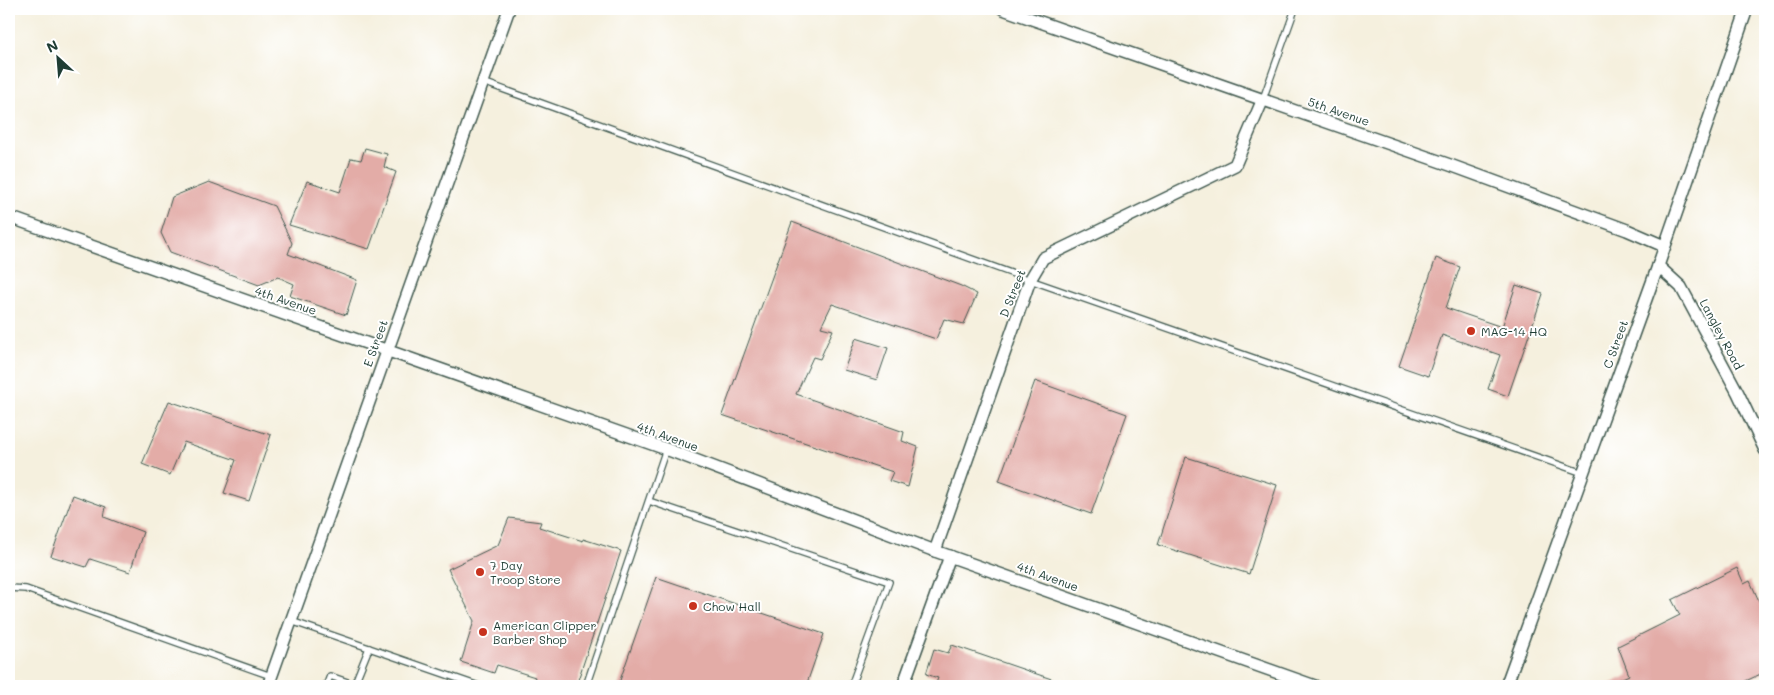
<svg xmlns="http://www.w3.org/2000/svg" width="1774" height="695" viewBox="0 0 1774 695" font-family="Mali,sans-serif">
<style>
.building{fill:#e3aca7}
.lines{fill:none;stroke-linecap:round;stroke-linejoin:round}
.service-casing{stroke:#3f584e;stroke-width:8}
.minor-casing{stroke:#3f584e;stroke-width:14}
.service{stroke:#fff;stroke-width:5.5}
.minor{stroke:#fff;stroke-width:11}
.poi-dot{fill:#c8321e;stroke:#fff;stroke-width:2}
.labels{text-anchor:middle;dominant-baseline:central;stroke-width:4;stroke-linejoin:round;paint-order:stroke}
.street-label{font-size:12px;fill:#1f3d34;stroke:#fff}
.poi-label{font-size:12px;fill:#1f3d34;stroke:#fff;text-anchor:start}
</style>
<rect width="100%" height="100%" fill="#fff"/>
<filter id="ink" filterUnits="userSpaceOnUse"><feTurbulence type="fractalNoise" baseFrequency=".02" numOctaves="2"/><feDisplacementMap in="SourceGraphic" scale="10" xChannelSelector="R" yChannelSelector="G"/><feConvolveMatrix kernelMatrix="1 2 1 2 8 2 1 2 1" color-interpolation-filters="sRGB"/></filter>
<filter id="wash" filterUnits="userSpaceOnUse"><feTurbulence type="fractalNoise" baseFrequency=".0096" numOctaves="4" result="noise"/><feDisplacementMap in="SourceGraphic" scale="20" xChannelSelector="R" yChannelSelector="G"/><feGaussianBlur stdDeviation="1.12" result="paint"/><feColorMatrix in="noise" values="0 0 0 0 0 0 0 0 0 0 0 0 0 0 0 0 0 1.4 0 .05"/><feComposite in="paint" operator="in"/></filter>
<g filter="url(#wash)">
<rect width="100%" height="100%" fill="#f5f0de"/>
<g id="blocks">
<!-- building -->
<g class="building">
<polygon points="365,148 387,154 384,167 396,172 369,249 289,225 307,181 340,192 351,158 361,160"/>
<polygon points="209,182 274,206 292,243 288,254 357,280 346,315 290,296 294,284 278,277 259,285 170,252 161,233 172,197"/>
<polygon points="792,222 961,286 977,294 964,324 944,319 936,339 832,304 821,327 833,330 820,359 813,357 796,394 904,432 902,441 918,447 908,487 889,481 893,472 722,415"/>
<polygon points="1436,258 1460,267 1446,308 1502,327 1516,285 1543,294 1508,396 1488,389 1500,355 1442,335 1428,376 1399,366"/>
<polygon points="856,338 888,348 877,380 844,370"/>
<polygon points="1035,381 1127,414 1091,514 999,481"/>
<polygon points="169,401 271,435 249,501 224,493 236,460 184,442 170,475 142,464"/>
<polygon points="1186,457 1277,485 1249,574 1158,545"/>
<polygon points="73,495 106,507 104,517 143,532 130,572 90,559 86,567 51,556"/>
<polygon points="509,518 541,522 539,527 583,541 583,539 621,551 576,686 532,686 535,677 497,665 494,673 461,662 474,621 448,569 498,545"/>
<polygon points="1737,568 1744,584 1750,581 1759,601 1765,598 1765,672 1735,686 1605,686 1629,675 1618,646 1680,615 1672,600"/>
<polygon points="656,577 824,634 806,686 618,686"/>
<polygon points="952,645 1066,684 1066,686 935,686 938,678 926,674 934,649 948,653"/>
</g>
</g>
</g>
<g filter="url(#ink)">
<use href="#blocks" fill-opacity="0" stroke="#3f584e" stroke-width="1"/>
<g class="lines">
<!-- service casing -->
<g class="service-casing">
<g id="service">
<polyline points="483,82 1030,280 1583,473"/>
<polyline points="1263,99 1295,9"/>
<polyline points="649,501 889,582 851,686"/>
<polyline points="9,588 26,589 271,676"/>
<polyline points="291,621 479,686"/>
<polyline points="354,685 369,648"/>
<polyline points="326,686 330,676 359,686"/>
<polyline points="586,686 666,449"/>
</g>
</g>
<!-- minor casing -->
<g class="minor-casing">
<g id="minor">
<polyline points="1003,9 1450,165 1627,230 1664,246"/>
<polyline points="9,217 666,449 935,551 1315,686"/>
<polyline points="1658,266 1681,287 1738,393 1765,450"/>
<polyline points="935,551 1030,280 1043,258 1235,165 1263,99"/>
<polyline points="268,686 509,9"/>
<polyline points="903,686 950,556"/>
<polyline points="1506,686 1658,266 1747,9"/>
</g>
</g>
<!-- service -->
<use href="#service" class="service"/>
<!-- minor -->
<use href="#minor" class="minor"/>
</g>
</g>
<!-- markers -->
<g class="poi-dot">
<circle cx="1471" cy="331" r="5"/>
<circle cx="480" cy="572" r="5"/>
<circle cx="693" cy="606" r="5"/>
<circle cx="483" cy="632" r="5"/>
</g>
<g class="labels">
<!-- street labels -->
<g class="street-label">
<text transform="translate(1339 111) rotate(19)">5th Avenue</text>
<text transform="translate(1012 293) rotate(-68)">D Street</text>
<text transform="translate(286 300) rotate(19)">4th Avenue</text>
<text transform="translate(1722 334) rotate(62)">Langley Road</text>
<text transform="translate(375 343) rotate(-70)">E Street</text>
<text transform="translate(1615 344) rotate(-70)">C Street</text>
<text transform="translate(668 436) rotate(20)">4th Avenue</text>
<text transform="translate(1048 576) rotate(20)">4th Avenue</text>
</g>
<!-- poi labels -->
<g class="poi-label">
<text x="1481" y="331">MAG-14 HQ</text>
<text x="490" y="565">7 Day<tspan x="490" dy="14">Troop Store</tspan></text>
<text x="703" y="606">Chow Hall</text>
<text x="493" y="625">American Clipper<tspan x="493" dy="14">Barber Shop</tspan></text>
</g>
</g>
<!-- margin -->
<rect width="1774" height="695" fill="none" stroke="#fff" stroke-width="30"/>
<!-- north arrow -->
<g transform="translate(58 58) rotate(334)" stroke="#ffffff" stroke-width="4" paint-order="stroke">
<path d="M0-4L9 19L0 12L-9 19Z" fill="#1f3d34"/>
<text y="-8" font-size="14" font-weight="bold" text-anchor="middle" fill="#1f3d34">N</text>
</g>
</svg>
